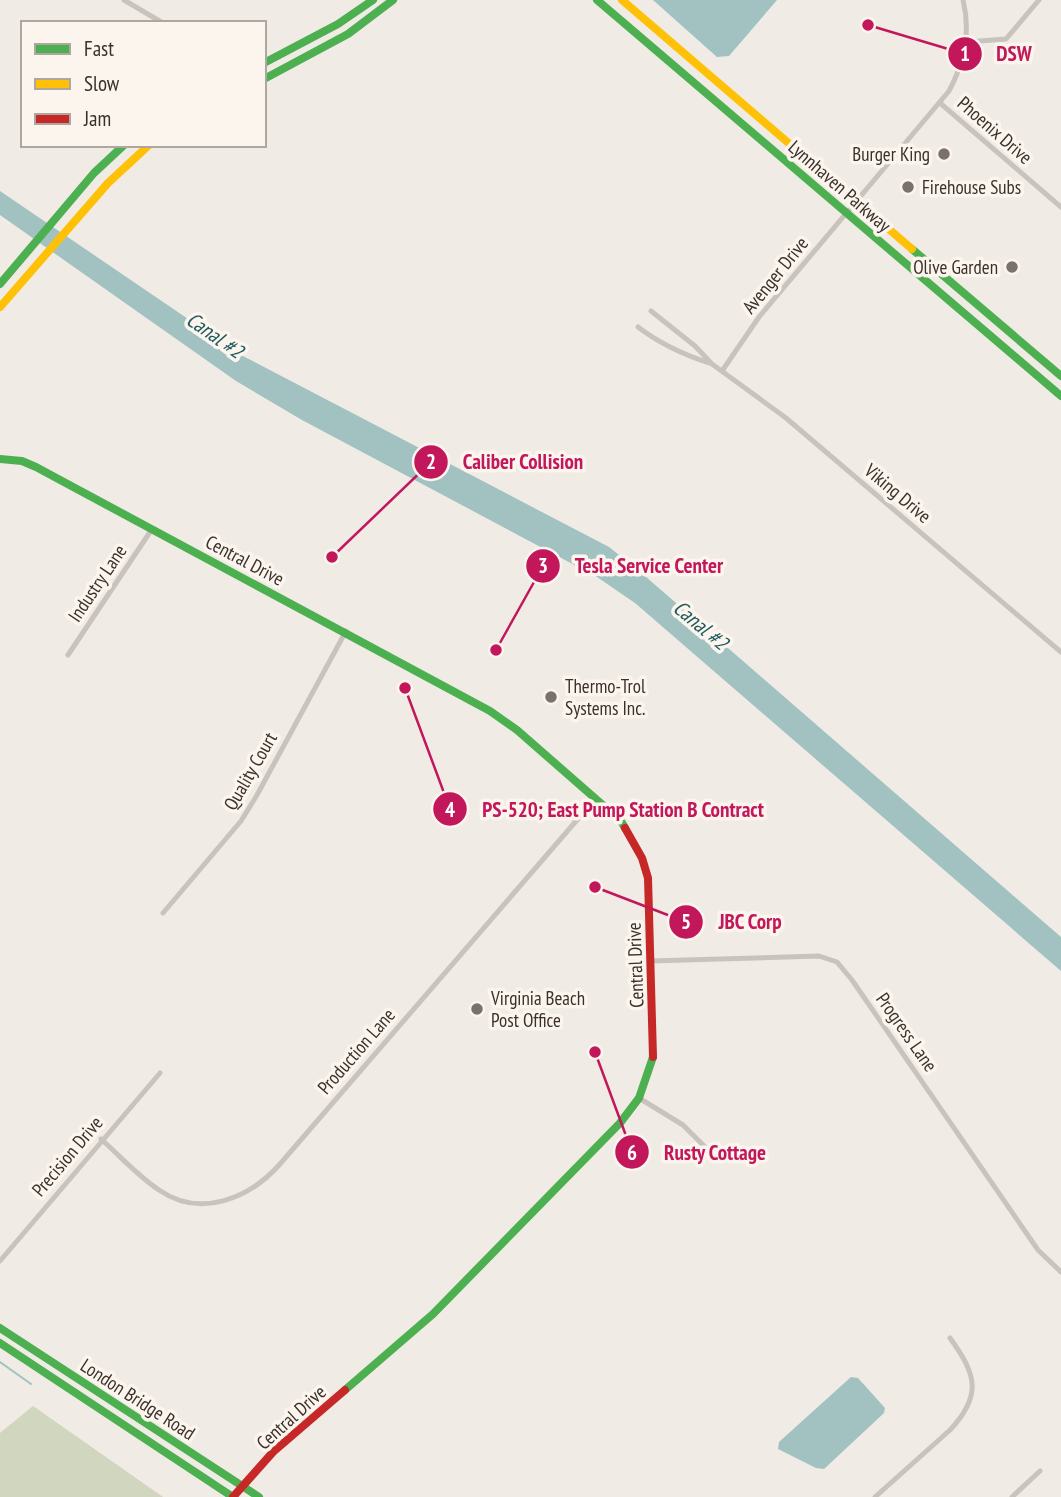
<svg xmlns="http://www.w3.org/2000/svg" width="1061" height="1497" viewBox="0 0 1061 1497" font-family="'PT Sans Narrow',sans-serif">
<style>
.green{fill:#d1d6bf}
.water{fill:#a1c2c1}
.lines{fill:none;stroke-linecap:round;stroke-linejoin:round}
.stream{stroke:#a1c2c1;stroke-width:2}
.street{stroke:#c9c3be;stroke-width:5}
.fast{stroke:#4caf50;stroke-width:8}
.slow{stroke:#ffc107;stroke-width:8}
.jam{stroke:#c62828;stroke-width:8}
.poi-dot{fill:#7a716c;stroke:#fbf5ee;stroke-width:2.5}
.labels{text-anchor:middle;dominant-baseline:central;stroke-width:7;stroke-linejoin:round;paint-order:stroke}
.street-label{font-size:19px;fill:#3b302b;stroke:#fbf5ee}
.poi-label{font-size:19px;fill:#3b302b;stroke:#fbf5ee;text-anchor:start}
.water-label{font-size:21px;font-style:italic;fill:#1f5a5e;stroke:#fbf5ee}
.leader{fill:none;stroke:#c2185b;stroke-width:2.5}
.callout-dot{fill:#c2185b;stroke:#fbf5ee;stroke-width:2.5}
.mark-label{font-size:21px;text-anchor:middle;font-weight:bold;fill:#fff}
.callout-label{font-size:21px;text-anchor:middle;font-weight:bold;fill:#c2185b;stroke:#fbf5ee;stroke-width:7;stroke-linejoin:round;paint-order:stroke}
</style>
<rect width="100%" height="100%" fill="#f0ebe5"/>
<!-- green -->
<polygon class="green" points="33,1406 163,1497 0,1497 0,1433"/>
<!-- water -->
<g class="water">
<polygon points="653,0 777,0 729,56 717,57"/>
<polygon points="0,191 241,355 609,547 638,570 1061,937 1061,971 635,603 597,577 302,420 236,381 0,215"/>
<polygon points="851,1377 858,1378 885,1408 884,1413 824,1469 816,1468 778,1449 779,1442"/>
</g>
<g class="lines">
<!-- stream -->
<polyline class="stream" points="0,1362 31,1384"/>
<!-- street -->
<g class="street">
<polyline points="124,0 163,23"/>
<polyline points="966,42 1006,39 1039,0"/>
<polyline points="940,103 1061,207"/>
<polyline points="651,311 695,346 712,364 786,418 1061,652"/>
<path d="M 638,327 C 660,344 682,354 709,363"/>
<path d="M 722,371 L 759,317 L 949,91 C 964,63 971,32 963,0"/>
<polyline points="68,655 152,529"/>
<polyline points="163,913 241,821 257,795 346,631"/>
<polyline points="650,961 819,956 837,962 852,980 1038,1250 1061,1272"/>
<polyline points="639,1098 683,1125 712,1154"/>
<path d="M 101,1139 C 120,1156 138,1176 159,1190 C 201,1219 250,1198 280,1164 L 596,798"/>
<polyline points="0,1261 160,1073"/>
<path d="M 875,1497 L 950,1430 C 983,1395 976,1374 950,1338"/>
<polyline points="1012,1497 1040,1471"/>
</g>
<!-- fast -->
<g class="fast">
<polyline points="597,0 1061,396"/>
<polyline points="264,63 338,24 373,0"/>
<polyline points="264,79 348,34 393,0"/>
<polyline points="912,249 1061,376"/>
<polyline points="0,284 94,173 124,145"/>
<polyline points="0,459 22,461 36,467 490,711 517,730 621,821 625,828"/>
<polyline points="0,1328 259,1497"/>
<polyline points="0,1343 233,1497"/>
<polyline points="345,1390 433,1314 620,1123 639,1098 653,1057"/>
</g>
<!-- slow -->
<g class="slow">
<polyline points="622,0 912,249"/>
<polyline points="0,307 108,183 149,145"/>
</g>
<!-- jam -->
<g class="jam">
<polyline points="625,828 642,858 648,878 653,1057"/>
<polyline points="233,1497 273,1452 345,1390"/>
</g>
</g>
<!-- markers -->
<g class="poi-dot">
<circle cx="944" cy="154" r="7"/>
<circle cx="908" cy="187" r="7"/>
<circle cx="1012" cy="267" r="7"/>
<circle cx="551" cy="697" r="7"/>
<circle cx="477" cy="1009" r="7"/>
</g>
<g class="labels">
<!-- street labels -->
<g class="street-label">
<text transform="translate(995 130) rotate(41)">Phoenix Drive</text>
<text transform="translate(840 186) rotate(41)">Lynnhaven Parkway</text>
<text transform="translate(775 275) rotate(-51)">Avenger Drive</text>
<text transform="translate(898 493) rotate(40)">Viking Drive</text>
<text transform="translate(245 560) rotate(28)">Central Drive</text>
<text transform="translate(97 583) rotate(-56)">Industry Lane</text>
<text transform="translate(250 771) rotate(-60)">Quality Court</text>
<text transform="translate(635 965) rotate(-92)">Central Drive</text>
<text transform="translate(907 1032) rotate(55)">Progress Lane</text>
<text transform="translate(356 1051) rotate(-49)">Production Lane</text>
<text transform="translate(67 1156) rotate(-50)">Precision Drive</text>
<text transform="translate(138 1399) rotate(33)">London Bridge Road</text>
<text transform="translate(291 1417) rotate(-42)">Central Drive</text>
</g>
<!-- poi labels -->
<g class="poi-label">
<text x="930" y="154" text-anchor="end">Burger King</text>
<text x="922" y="187">Firehouse Subs</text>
<text x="998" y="267" text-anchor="end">Olive Garden</text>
<text x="565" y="686">Thermo-Trol<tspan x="565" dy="22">Systems Inc.</tspan></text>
<text x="491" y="998">Virginia Beach<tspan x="491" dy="22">Post Office</tspan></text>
</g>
<!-- water labels -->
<g class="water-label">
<text transform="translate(215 335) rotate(35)">Canal #2</text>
<text transform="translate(701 625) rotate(40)">Canal #2</text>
</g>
</g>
<!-- callouts -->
<path class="leader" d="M868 25L965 54M332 557L431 462M496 650L543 566M405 688L450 809M595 887L686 922M595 1052L632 1152"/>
<g class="callout-dot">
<circle cx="868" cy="25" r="7"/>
<circle cx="332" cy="557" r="7"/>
<circle cx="496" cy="650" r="7"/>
<circle cx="405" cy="688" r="7"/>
<circle cx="595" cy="887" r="7"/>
<circle cx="595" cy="1052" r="7"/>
<circle cx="965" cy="54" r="18"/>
<circle cx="431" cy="462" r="18"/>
<circle cx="543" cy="566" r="18"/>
<circle cx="450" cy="809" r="18"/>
<circle cx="686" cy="922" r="18"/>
<circle cx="632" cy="1152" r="18"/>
</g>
<g class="mark-label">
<text x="965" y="61">1</text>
<text x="431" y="469">2</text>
<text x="543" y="573">3</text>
<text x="450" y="817">4</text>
<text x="686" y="929">5</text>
<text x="632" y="1160">6</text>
</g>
<g class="callout-label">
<text x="1014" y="61">DSW</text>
<text x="523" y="469">Caliber Collision</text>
<text x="649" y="573">Tesla Service Center</text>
<text x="623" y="817">PS-520; East Pump Station B Contract</text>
<text x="750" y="929">JBC Corp</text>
<text x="715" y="1160">Rusty Cottage</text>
</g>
<!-- legend -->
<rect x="21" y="21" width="245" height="126" fill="#fbf5ee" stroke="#aea6a0" stroke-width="2"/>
<rect x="35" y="44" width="35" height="10" fill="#4caf50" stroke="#aea6a0" stroke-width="2"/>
<text x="84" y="56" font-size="21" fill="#3b302b">Fast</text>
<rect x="35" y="79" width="35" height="10" fill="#ffc107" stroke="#aea6a0" stroke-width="2"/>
<text x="84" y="91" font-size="21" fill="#3b302b">Slow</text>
<rect x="35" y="114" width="35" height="10" fill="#c62828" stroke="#aea6a0" stroke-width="2"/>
<text x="84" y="126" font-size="21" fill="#3b302b">Jam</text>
</svg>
